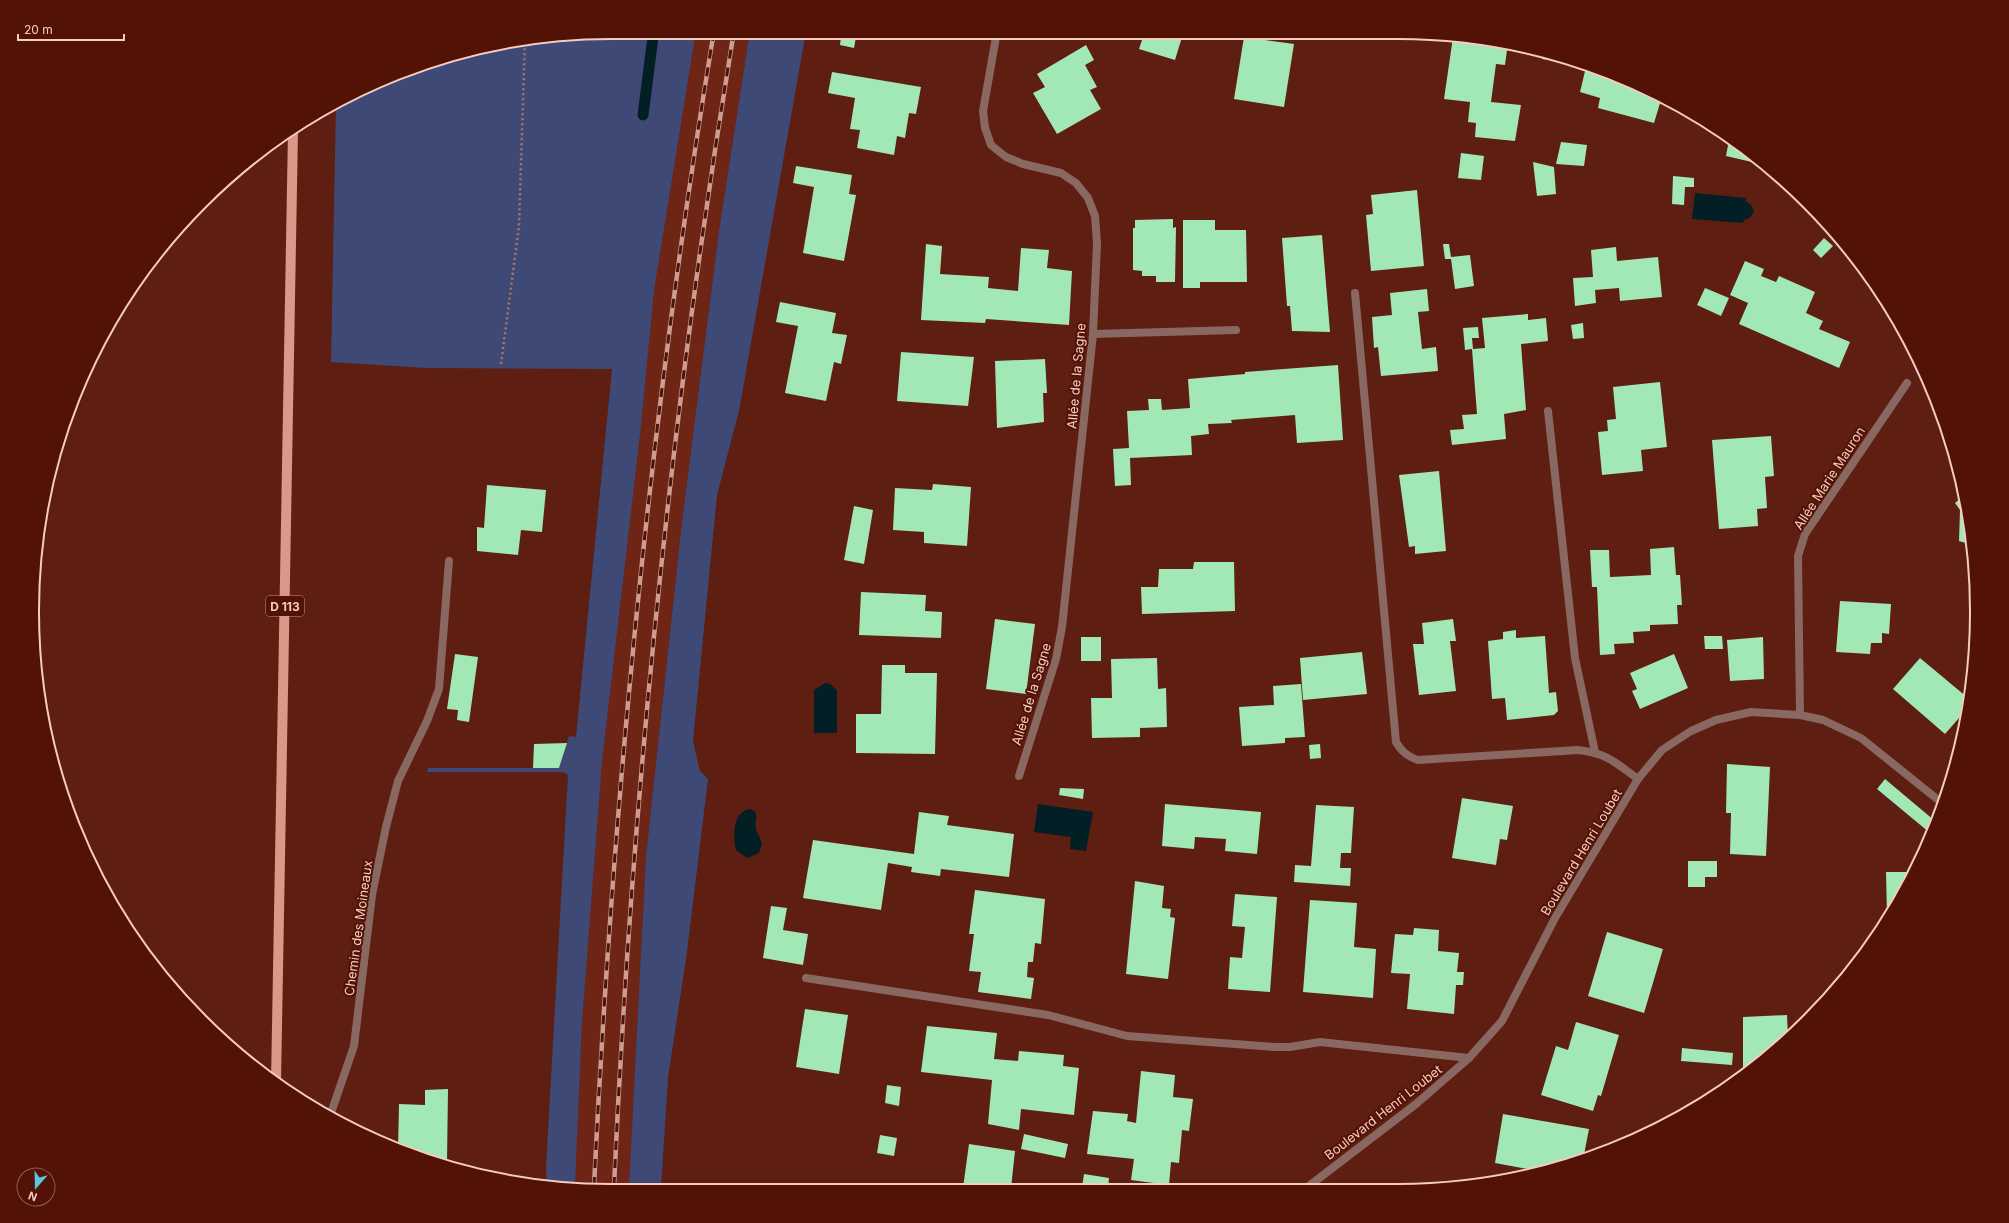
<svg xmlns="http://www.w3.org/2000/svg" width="2009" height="1223" viewBox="0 0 2009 1223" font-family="Inter,sans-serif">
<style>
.built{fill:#6e2516}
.green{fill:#3f4975}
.water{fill:#011f24}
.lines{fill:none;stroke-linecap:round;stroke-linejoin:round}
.stream{stroke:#011f24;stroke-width:11}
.building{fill:#a2e7b6}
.path{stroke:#aa766a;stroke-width:2.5;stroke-dasharray:2 3;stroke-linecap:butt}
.service{stroke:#896861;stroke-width:8}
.minor{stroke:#896861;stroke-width:8}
.primary{stroke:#da9889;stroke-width:10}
.rail-casing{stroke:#cc9d92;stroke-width:4.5}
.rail{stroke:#521205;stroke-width:3;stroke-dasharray:9;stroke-linecap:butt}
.labels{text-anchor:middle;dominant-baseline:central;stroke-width:4;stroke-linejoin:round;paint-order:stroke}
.shield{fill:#521205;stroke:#c49489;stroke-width:1}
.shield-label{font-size:12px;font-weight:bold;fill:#f5ccc2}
.street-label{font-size:13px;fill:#f5ccc2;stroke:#521205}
.rim{fill:none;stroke:#f5ccc2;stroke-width:2}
</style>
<rect width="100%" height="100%" fill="#5e1e11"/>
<!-- built -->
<polygon class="built" points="695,37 749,37 719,231 682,522 646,856 629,1186 575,1186 582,1023 602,762 641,426 654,291"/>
<!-- green -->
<g class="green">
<polygon points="536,37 695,37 654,291 641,426 602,762 582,1023 575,1186 547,1186 546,1167 568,775 563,772 427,772 428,768 559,768 569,736 576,737 612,369 426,368 331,362 336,104 355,92 425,63"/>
<polygon points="749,37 805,37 739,411 717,495 693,741 700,771 708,779 687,952 668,1078 661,1187 629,1186 646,856 682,522 719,231"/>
</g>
<!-- water -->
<g class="water">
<polygon points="1695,193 1746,198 1746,201 1751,205 1754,211 1750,218 1744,220 1743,223 1692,219"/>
<polygon points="825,683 830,684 837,690 837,733 814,733 814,690"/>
<polygon points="1038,804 1093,812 1086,851 1070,849 1071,837 1034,832"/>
<path d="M 750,809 C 761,813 754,820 756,828 C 756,833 761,838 762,844 L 759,853 L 747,858 L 736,850 C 733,836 732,812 750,809 Z"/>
</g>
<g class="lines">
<!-- stream -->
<polyline class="stream" points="643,115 653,37"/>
</g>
<!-- building -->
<g class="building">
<polygon points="841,37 856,37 854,48 840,45"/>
<polygon points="1053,37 1065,37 1064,40"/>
<polygon points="1143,37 1182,37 1175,60 1139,49"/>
<polygon points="1244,37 1294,44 1284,107 1234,99"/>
<polygon points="1453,37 1473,37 1517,49 1517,51 1507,50 1505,65 1496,64 1491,102 1521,105 1515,141 1475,137 1476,123 1468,122 1470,102 1444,99"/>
<polygon points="1086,45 1094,60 1085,65 1097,87 1090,90 1101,109 1057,134 1033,93 1045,87 1037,74"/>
<polygon points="1542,55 1555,59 1555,61 1542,59"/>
<polygon points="1586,67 1619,76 1661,100 1654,123 1598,108 1600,98 1580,92"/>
<polygon points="832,72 921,87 916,114 909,113 905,138 897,136 894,155 857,148 860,130 850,129 855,98 828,93"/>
<polygon points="1729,140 1750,152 1757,158 1756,163 1726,156"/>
<polygon points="1561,142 1587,145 1584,166 1556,164"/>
<polygon points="1461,153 1484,156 1481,180 1458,178"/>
<polygon points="1533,162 1554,167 1556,194 1537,196"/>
<polygon points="796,166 852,175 849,194 856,195 844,261 803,253 814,187 793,183"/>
<polygon points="1673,176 1694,178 1694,187 1685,187 1684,205 1672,204"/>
<polygon points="1417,190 1424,266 1371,271 1366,215 1373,214 1371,195"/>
<polygon points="1173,219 1173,228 1176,227 1175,282 1156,282 1156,276 1142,276 1142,271 1133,270 1133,228 1135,228 1135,220"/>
<polygon points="1183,220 1215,220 1215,230 1246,230 1247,282 1200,282 1200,288 1183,288"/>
<polygon points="1322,235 1330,332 1292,331 1290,306 1287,306 1282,238"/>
<polygon points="1824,238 1833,246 1821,258 1813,250"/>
<polygon points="926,244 942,246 940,274 989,277 988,288 1018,291 1021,248 1049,250 1047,268 1072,271 1069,325 986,319 985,323 921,320"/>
<polygon points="1443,244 1449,244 1451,257 1470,255 1474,286 1455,289 1451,259 1445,259"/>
<polygon points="1616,247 1617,261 1658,257 1662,297 1620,301 1619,288 1595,290 1596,303 1575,306 1573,278 1593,277 1591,250"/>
<polygon points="1745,261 1764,269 1761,276 1776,282 1779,276 1815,292 1806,313 1823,321 1819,329 1850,342 1839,368 1739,324 1748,303 1730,295"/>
<polygon points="1705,288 1729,298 1721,316 1697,305"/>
<polygon points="1427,289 1429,311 1418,312 1422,349 1436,347 1438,371 1381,376 1378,347 1374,348 1372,317 1392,315 1390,293"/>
<polygon points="780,302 836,313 832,333 847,335 841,364 834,362 826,401 785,393 798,326 776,322"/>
<polygon points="1528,314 1528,320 1546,318 1548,341 1521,344 1526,410 1504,414 1506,439 1452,445 1450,430 1464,429 1462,415 1477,414 1472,349 1465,350 1463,328 1478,327 1479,338 1472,338 1473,349 1485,348 1482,318"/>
<polygon points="1583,323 1584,338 1573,339 1571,325"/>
<polygon points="901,352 974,357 968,406 897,401"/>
<polygon points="1045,359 1047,393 1043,393 1044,422 997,428 995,361"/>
<polygon points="1338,365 1343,440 1297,443 1295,415 1231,420 1232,423 1208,424 1209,434 1191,436 1192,455 1130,458 1131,485 1115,486 1113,449 1129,448 1127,411 1149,410 1148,399 1161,399 1162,410 1190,408 1188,379 1245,374 1245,372"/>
<polygon points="1660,382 1667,447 1641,450 1643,471 1602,475 1598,432 1608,431 1607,420 1616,419 1613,387"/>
<polygon points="1771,436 1774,476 1765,477 1767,508 1757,509 1758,526 1719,529 1712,440"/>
<polygon points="1439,471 1446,551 1415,554 1415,546 1409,547 1399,475"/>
<polygon points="933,484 971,487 967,546 924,543 924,532 893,530 895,488 932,490"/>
<polygon points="487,485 546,490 542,532 521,530 518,555 477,551 477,527 484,528"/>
<polygon points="1963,496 1972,536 1972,545 1959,541 1960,510 1955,503"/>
<polygon points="854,506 873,510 864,564 844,560"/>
<polygon points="1674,547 1676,575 1680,575 1682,605 1677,605 1678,624 1650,625 1650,631 1633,632 1634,643 1614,644 1615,654 1600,655 1597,587 1592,587 1590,550 1609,550 1610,577 1651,575 1650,549"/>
<polygon points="1194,562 1234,562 1235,611 1142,614 1141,587 1158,587 1159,569 1193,569"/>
<polygon points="861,592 926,595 925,611 942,612 941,638 859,635"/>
<polygon points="1840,601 1891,604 1889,634 1882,633 1882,643 1871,643 1870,654 1836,652"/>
<polygon points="995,619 1035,624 1026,694 986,689"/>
<polygon points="1453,619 1456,641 1450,641 1456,691 1419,695 1413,644 1424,644 1422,623"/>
<polygon points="1516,630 1516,638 1545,636 1549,693 1556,692 1558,711 1554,715 1507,720 1505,698 1492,699 1488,641 1503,639 1503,632"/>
<polygon points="1704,636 1722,636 1723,649 1705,649"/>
<rect x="1081" y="637" width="20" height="24"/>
<polygon points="1763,637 1764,679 1730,681 1727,640"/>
<polygon points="1362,652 1367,694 1303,700 1300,658"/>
<polygon points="455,654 478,657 469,722 457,720 458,710 447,709"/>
<polygon points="1674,654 1688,688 1640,709 1632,691 1637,689 1630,673"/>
<polygon points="1157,658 1158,689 1166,688 1167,727 1140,728 1140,737 1092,738 1091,698 1112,698 1111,659"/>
<polygon points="1920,658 1968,698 1966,710 1945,734 1893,689"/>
<polygon points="882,665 905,665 905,673 937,673 935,754 856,753 856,714 881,714"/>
<polygon points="1301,684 1305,737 1285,738 1285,743 1242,746 1239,707 1274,705 1273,686"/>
<polygon points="567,743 559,768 533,768 534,744"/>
<polygon points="1320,744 1321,758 1310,759 1309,745"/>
<polygon points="1727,764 1770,767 1766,856 1730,854 1731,813 1726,813"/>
<polygon points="1885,779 1935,821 1930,833 1877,789"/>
<polygon points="1060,788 1084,789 1083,799 1059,795"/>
<polygon points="1462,798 1513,806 1507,840 1500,839 1496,865 1452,858"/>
<polygon points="1165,804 1261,812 1257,854 1225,851 1226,839 1210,838 1195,837 1194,849 1162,846"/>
<polygon points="1316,805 1354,807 1351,853 1341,853 1340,868 1351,868 1350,886 1294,882 1295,865 1311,866"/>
<polygon points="919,812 949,816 947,825 1014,834 1009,877 941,869 940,876 911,872 912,867 888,863 881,910 803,898 813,840 914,854"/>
<polygon points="1688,861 1717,861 1717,877 1705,877 1705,887 1688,887"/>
<polygon points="1886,872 1915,872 1887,917"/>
<polygon points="1135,881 1164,886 1162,908 1171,909 1170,917 1175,918 1168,979 1126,974"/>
<polygon points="975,890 1045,899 1041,944 1035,943 1033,962 1028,962 1027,977 1034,978 1031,999 978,992 981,972 969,971 974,934 969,934"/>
<polygon points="1235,894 1277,897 1270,992 1228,989 1230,957 1242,958 1245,927 1232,926"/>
<polygon points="1310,900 1357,903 1354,947 1376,949 1373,998 1303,992"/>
<polygon points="771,906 787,908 783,930 808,934 803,965 763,958"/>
<polygon points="1414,928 1439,930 1438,951 1459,953 1457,972 1464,972 1463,985 1456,985 1454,1014 1407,1009 1410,974 1391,973 1395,934 1413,935"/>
<polygon points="1607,932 1663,949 1644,1013 1588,996"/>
<polygon points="805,1009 848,1015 839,1074 796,1067"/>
<polygon points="1787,1015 1788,1039 1780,1047 1743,1073 1743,1017"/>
<polygon points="1576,1022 1619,1035 1601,1096 1598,1095 1593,1111 1541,1095 1556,1046 1568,1050"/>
<polygon points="927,1026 997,1033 994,1059 1018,1061 1019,1051 1064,1055 1063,1066 1079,1068 1074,1115 1021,1109 1019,1130 988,1124 992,1080 921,1072"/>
<polygon points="1682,1048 1733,1053 1732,1065 1681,1061"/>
<polygon points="1141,1071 1175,1075 1173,1097 1193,1099 1189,1131 1182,1130 1179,1163 1171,1162 1169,1185 1131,1180 1134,1159 1087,1154 1093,1111 1128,1114 1127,1121 1136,1123"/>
<polygon points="887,1085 901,1087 899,1106 885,1103"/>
<polygon points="448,1089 447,1162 398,1149 399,1104 425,1105 425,1090"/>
<polygon points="1503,1114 1589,1129 1583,1160 1533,1170 1495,1163"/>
<polygon points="1024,1134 1068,1144 1065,1158 1021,1149"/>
<polygon points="880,1135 897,1138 894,1156 877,1153"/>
<polygon points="969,1144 1015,1151 1011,1188 963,1188"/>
<polygon points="1084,1174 1109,1178 1108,1188 1082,1188"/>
<polygon points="1418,1186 1434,1189 1434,1190 1418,1190"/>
</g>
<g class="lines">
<!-- path -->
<polyline class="path" points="501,364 519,226 525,39"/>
<!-- service -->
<g class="service">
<polyline points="1548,411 1575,658 1595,752"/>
<polyline points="331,1113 354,1046 372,895 386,827 398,781 427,721 439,689 449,561"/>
</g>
<!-- minor -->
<g class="minor">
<polyline points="996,37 983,111 985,128 991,145 1006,157 1023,164 1061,173 1076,183 1088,198 1095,216 1097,243 1093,334 1062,627 1056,659 1019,776"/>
<path d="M 1355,293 L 1396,742 C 1402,752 1407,756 1418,760 L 1578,750 C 1607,753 1616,763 1638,779"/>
<polyline points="1093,334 1236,330"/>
<polyline points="1800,715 1798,556 1805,534 1907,383"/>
<polyline points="806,978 1048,1015 1127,1036 1275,1047 1290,1047 1320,1042 1469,1058"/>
<polyline points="1305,1189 1416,1104 1469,1058 1502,1021 1555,918 1638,779 1662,750 1691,731 1716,720 1751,712 1800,715 1823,720 1861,738 1942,803"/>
</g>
<!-- primary -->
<polyline class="primary" points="276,1082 293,131"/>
<!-- rail casing -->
<g class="rail-casing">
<g id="rail">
<path d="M 594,1186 C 613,801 650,417 713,37"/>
<path d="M 614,1186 C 632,801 670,418 733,37"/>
</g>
</g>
<!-- rail -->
<use href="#rail" class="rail"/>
</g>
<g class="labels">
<!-- shield labels -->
<rect class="shield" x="266" y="596" width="38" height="20" rx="3"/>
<g class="shield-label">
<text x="285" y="606">D 113</text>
</g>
<!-- street labels -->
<g class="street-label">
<text transform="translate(1076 376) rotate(-85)">Allée de la Sagne</text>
<text transform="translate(1829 478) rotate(-57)">Allée Marie Mauron</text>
<text transform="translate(1031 694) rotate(-73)">Allée de la Sagne</text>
<text transform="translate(1581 852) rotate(-59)">Boulevard Henri Loubet</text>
<text transform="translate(358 928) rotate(-82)">Chemin des Moineaux</text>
<text transform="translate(1383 1112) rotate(-38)">Boulevard Henri Loubet</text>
</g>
</g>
<!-- crop -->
<path d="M0 0H2009V1223H0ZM611 39H1398A572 572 0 0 1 1970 611V612A572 572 0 0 1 1398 1184H611A572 572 0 0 1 39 612V611A572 572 0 0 1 611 39Z" fill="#521205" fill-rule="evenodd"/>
<path class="rim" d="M611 39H1398A572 572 0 0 1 1970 611V612A572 572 0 0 1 1398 1184H611A572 572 0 0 1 39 612V611A572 572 0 0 1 611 39Z"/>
<!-- north arrow -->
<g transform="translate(36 1187) rotate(200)"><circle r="19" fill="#521205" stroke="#935c51"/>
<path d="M0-3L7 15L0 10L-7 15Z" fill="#56c9e1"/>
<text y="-6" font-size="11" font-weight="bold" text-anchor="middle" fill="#f5ccc2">N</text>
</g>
<!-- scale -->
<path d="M18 34v6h106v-6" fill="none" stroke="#f5ccc2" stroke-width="2"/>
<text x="24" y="34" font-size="12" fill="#f5ccc2" stroke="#521205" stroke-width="3" paint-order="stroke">20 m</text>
</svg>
